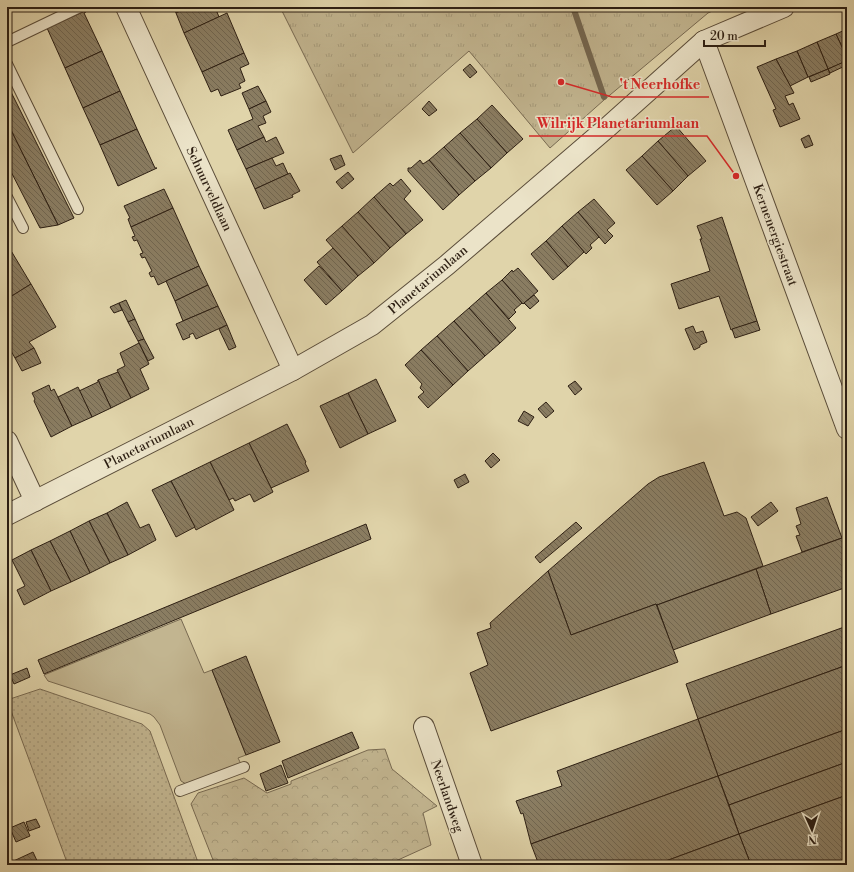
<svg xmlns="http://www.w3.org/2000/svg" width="854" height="872" viewBox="0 0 854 872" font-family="'Libre Bodoni',serif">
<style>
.grass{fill:#c2b590;stroke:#786a52}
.forest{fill:url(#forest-crowns);stroke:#786a52}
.park{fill:url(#park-tufts);stroke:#786a52}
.garden{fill:url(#garden-dots);stroke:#786a52}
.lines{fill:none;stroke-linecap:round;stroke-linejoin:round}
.stream{stroke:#74664f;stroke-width:6}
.building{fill:url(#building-back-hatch);stroke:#2d1f13}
.lane-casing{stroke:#5a4c39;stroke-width:12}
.street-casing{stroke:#5a4c39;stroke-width:22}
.lane{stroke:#ebe3c8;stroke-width:10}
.street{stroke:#ebe3c8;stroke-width:20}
.labels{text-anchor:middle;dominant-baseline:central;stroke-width:3;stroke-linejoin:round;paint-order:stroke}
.street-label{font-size:13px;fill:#2d1f13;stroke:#ebe3c8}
.leader{fill:none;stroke:#d62828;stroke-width:1.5}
.callout-dot{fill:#d62828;stroke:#ebe3c8;stroke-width:1.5}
.callout-label{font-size:14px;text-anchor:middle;font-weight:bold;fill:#d62828;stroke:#ebe3c8;stroke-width:3;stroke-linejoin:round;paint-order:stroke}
</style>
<defs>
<pattern id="forest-crowns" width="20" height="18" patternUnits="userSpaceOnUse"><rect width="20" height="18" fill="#c2b590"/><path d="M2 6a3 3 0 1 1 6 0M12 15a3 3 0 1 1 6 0" fill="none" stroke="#a79b7b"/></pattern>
<pattern id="park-tufts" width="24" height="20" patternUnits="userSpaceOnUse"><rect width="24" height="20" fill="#c2b590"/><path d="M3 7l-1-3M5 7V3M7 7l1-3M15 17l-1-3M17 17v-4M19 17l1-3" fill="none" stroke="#a79b7b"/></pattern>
<pattern id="garden-dots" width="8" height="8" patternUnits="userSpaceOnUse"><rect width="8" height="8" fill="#c2b590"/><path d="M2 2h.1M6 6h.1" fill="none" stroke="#a79b7b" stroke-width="1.8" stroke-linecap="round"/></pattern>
<pattern id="building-back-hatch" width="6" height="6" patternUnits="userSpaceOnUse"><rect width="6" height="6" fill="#8a7d62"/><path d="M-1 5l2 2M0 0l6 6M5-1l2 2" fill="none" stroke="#716650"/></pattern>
</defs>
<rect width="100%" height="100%" fill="#e0d4aa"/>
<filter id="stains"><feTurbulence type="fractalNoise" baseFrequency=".005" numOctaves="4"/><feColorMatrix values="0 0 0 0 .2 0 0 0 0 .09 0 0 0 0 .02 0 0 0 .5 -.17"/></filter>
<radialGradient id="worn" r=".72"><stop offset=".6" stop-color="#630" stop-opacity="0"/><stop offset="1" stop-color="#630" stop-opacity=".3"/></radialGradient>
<!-- grass -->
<polygon class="grass" points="181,619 204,673 212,670 246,755 238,758 241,764 186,784 181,781 160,725 154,717 150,714 128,707 48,681 44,675"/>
<!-- forest -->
<polygon class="forest" points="385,749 392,769 437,806 423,813 431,845 387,865 215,865 191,804 198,793 244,778 267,793 291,784 291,781 368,750"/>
<!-- park -->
<polygon class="park" points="280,7 721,7 708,13 604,100 550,148 469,51 353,153"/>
<!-- garden -->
<polygon class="garden" points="40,689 142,724 150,731 199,865 68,865 7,700"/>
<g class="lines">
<!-- stream -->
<polyline class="stream" points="573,7 604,97"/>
</g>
<!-- building -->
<g class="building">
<polygon points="173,7 189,7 176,13"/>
<polygon points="189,7 222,7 221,10 217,12 219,17 184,33 176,13"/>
<polygon points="85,11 86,12 84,13 102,51 65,68 47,28"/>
<polygon points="227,13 244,53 202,72 184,33"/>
<polygon points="847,29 847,58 836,34"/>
<polygon points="836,34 847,58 847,61 828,69 817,42"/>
<polygon points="817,42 828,69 808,77 797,51"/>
<polygon points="102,51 120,91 83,108 65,68"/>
<polygon points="797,51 808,77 790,86 776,59"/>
<polygon points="244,53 249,64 240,68 245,81 239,84 241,88 221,96 218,89 211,92 202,72"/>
<polygon points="776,59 794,93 785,96 789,105 793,103 800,119 780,127 773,110 776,109 757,67"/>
<polygon points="846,61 847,65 830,73 828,69"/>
<polygon points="470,64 477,72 470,78 463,70"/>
<polygon points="828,69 830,74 811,82 809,77"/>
<polygon points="7,84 74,218 58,225 7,122"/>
<polygon points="258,86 266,101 249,109 242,93"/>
<polygon points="120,91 137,129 100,145 83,108"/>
<polygon points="266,101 271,112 263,116 266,123 258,126 264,137 237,150 228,130 253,119 249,109"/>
<polygon points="429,101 437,110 429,116 422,109"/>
<polygon points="492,105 523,139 507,153 477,119"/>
<polygon points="477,119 507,153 491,168 460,133"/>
<polygon points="7,122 58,225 40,228 7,164"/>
<polygon points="676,126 706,161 688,176 658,141"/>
<polygon points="137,129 155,168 157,168 118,186 100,145"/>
<polygon points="460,133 491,168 475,181 444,147"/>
<polygon points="809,135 813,145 805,148 801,139"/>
<polygon points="264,137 266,142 276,137 284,153 246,169 237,150"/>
<polygon points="658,141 688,176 673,191 642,156"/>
<polygon points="444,147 475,181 459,195 429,160"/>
<polygon points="341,155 345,165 335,170 330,159"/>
<polygon points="642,156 673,191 657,205 626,170"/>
<polygon points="272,158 276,166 283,163 288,174 255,189 246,169"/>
<polygon points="420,160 423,164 429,160 459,195 443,210 408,171 408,168 411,168"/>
<polygon points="348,172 354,179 342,189 336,182"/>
<polygon points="290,173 300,191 292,195 293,197 264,209 255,189"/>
<polygon points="401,179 411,191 404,199 423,220 406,234 374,197 390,183 393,186"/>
<polygon points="164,189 173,208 131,227 128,219 130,218 124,206"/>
<polygon points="374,197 406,234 390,248 358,212"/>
<polygon points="594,199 615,223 607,230 613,236 605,244 578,212"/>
<polygon points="173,208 199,266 158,285 154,276 151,277 149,273 152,271 145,257 142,258 140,254 143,253 137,240 134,241 132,237 135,236 131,227"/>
<polygon points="358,212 390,248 374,263 342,226"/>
<polygon points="578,212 599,237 590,245 592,248 586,254 562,226"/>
<polygon points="722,217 757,321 731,330 719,296 679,309 671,284 710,271 700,239 702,239 697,226"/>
<polygon points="342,226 374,263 358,276 326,240"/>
<polygon points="562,226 584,252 568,267 546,241"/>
<polygon points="546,241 568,267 553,280 531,254"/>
<polygon points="7,244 31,284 7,299"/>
<polygon points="333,248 358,276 342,291 317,262"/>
<polygon points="199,266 208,285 175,301 166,281"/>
<polygon points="319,266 342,291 326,305 304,280"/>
<polygon points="518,268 538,291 523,304 502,280 512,270 513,272"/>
<polygon points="502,280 522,303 514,310 516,312 509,319 486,293"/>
<polygon points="31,284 56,327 29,342 34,348 15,358 7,344 7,299"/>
<polygon points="208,285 218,306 183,321 175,301"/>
<polygon points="486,293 516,328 500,343 469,308"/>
<polygon points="534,295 539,301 530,309 524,303"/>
<polygon points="126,300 135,319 128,322 119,303"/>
<polygon points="119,303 122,310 114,313 110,307"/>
<polygon points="218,306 227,325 196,339 193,333 189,335 190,337 183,340 176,324"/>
<polygon points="469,308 500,343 485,356 454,321"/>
<polygon points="135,319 144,339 138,341 128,322"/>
<polygon points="454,321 485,356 468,371 437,336"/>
<polygon points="757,321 760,330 735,338 732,329"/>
<polygon points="227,325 236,347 229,350 219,329"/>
<polygon points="693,326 696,333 703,331 707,342 700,345 700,347 694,350 685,329"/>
<polygon points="437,336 468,371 453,385 421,350"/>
<polygon points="144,339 154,358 148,361 138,341"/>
<polygon points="139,343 149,364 140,369 149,389 131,398 117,370 125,366 120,353"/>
<polygon points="34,348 41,363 22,371 15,358"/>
<polygon points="421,350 453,385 428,408 418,397 424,392 420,388 422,384 405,365"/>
<polygon points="118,372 131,398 111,408 98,380"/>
<polygon points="376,379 396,421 368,434 348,393"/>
<polygon points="98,380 111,408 92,417 79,391 98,382"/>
<polygon points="575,381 582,389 575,395 568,386"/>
<polygon points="49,385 51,391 54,389 72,426 51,437 34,401 35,399 32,393"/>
<polygon points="78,387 92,417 72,426 58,397"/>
<polygon points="348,393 368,434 340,448 320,406"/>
<polygon points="546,402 554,411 546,418 538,409"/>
<polygon points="524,411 534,417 528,426 518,421"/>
<polygon points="287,424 306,462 305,463 309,471 271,488 249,443"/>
<polygon points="249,443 273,492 254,502 250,494 235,501 233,498 229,500 210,462"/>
<polygon points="493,453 500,460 491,468 485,461"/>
<polygon points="210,462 234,510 196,530 171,481"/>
<polygon points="704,462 724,516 737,512 746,518 763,566 657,605 656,604 571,635 548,571 648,484 659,477"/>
<polygon points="465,474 469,482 458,488 454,480"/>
<polygon points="171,481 195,527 176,537 152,490"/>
<polygon points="827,497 842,538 802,552 796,536 800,535 796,526 801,524 796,508"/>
<polygon points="127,502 140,528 149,524 156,540 128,555 107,513"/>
<polygon points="771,502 778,511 758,526 751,517"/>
<polygon points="107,513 128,555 110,563 89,521"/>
<polygon points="89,521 110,563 90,573 70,531"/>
<polygon points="576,522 582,528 540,563 535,557"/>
<polygon points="366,524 371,539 44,674 38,660"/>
<polygon points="70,531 90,573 71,582 50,541"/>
<polygon points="842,538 847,551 847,587 771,614 756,569"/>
<polygon points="50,541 71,582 51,591 31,550"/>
<polygon points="31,550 51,591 24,605 17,590 25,586 12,560"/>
<polygon points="756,569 771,614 673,650 657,605"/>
<polygon points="548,571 571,635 656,604 678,662 491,731 470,673 488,665 477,633 491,628 490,623"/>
<polygon points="847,626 847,665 698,719 686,684"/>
<polygon points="246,656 280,742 246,755 212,670"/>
<polygon points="847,665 847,729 718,776 698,719"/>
<polygon points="27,668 30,677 14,684 10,675"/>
<polygon points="698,719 718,776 531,844 523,813 521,814 516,801 562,786 557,771"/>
<polygon points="847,729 847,762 729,805 718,776"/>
<polygon points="352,732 359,748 288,778 282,761"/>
<polygon points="847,762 847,795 739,834 729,805"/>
<polygon points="281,765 288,783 266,791 260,774"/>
<polygon points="718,776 739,834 655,865 539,865 531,844"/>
<polygon points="847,795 847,860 833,865 751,865 739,834"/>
<polygon points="36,819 40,827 29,831 26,822"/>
<polygon points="24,822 30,836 16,842 10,828"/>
<polygon points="739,834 751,865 655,865"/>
<polygon points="33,852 39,865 7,865 7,864"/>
</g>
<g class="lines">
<!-- lane casing -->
<g class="lane-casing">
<g id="lane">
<polyline points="7,42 80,7"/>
<polyline points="7,64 78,209"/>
<polyline points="7,197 23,228"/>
<polyline points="180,791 244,767"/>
</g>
</g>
<!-- street casing -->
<g class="street-casing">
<g id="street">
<polyline points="126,7 293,370"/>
<polyline points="704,41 847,429"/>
<polyline points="7,441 35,501"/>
<polyline points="7,515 293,370 372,325 447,265 609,126 704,41 784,7"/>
<polyline points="424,727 472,865"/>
</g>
</g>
<!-- lane -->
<use href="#lane" class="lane"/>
<!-- street -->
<use href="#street" class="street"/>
</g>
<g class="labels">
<!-- street labels -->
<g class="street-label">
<text transform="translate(209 189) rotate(65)">Schuurveldlaan</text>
<text transform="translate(775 235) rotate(70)">Kernenergiestraat</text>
<text transform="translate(428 280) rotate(-40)">Planetariumlaan</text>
<text transform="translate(149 443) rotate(-27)">Planetariumlaan</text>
<text transform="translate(447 796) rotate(71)">Neerlandweg</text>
</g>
</g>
<!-- callouts -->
<path class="leader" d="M561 82L612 97H709M736 176L707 136H529"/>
<g class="callout-dot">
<circle cx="561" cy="82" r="4"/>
<circle cx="736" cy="176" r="4"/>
</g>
<g class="callout-label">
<text x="660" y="89">'t Neerhofke</text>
<text x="618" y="128">Wilrijk Planetariumlaan</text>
</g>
<!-- margin -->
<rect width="854" height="872" fill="none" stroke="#e0d4aa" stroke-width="24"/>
<rect x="8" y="8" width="838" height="856" fill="none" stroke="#2d1f13" stroke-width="2"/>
<rect x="12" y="12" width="830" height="848" fill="none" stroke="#2d1f13"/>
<!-- north arrow -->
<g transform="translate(812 830) rotate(177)" stroke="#ebe3c8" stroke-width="3" paint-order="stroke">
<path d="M0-3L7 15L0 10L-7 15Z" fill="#2d1f13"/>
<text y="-6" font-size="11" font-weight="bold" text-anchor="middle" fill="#2d1f13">N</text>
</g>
<!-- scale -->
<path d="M704 40v6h61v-6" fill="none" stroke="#2d1f13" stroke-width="2"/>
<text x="710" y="40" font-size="12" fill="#2d1f13" stroke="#ebe3c8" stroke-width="3" paint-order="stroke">20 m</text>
<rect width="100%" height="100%" filter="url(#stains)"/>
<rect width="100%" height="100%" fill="url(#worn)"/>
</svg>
